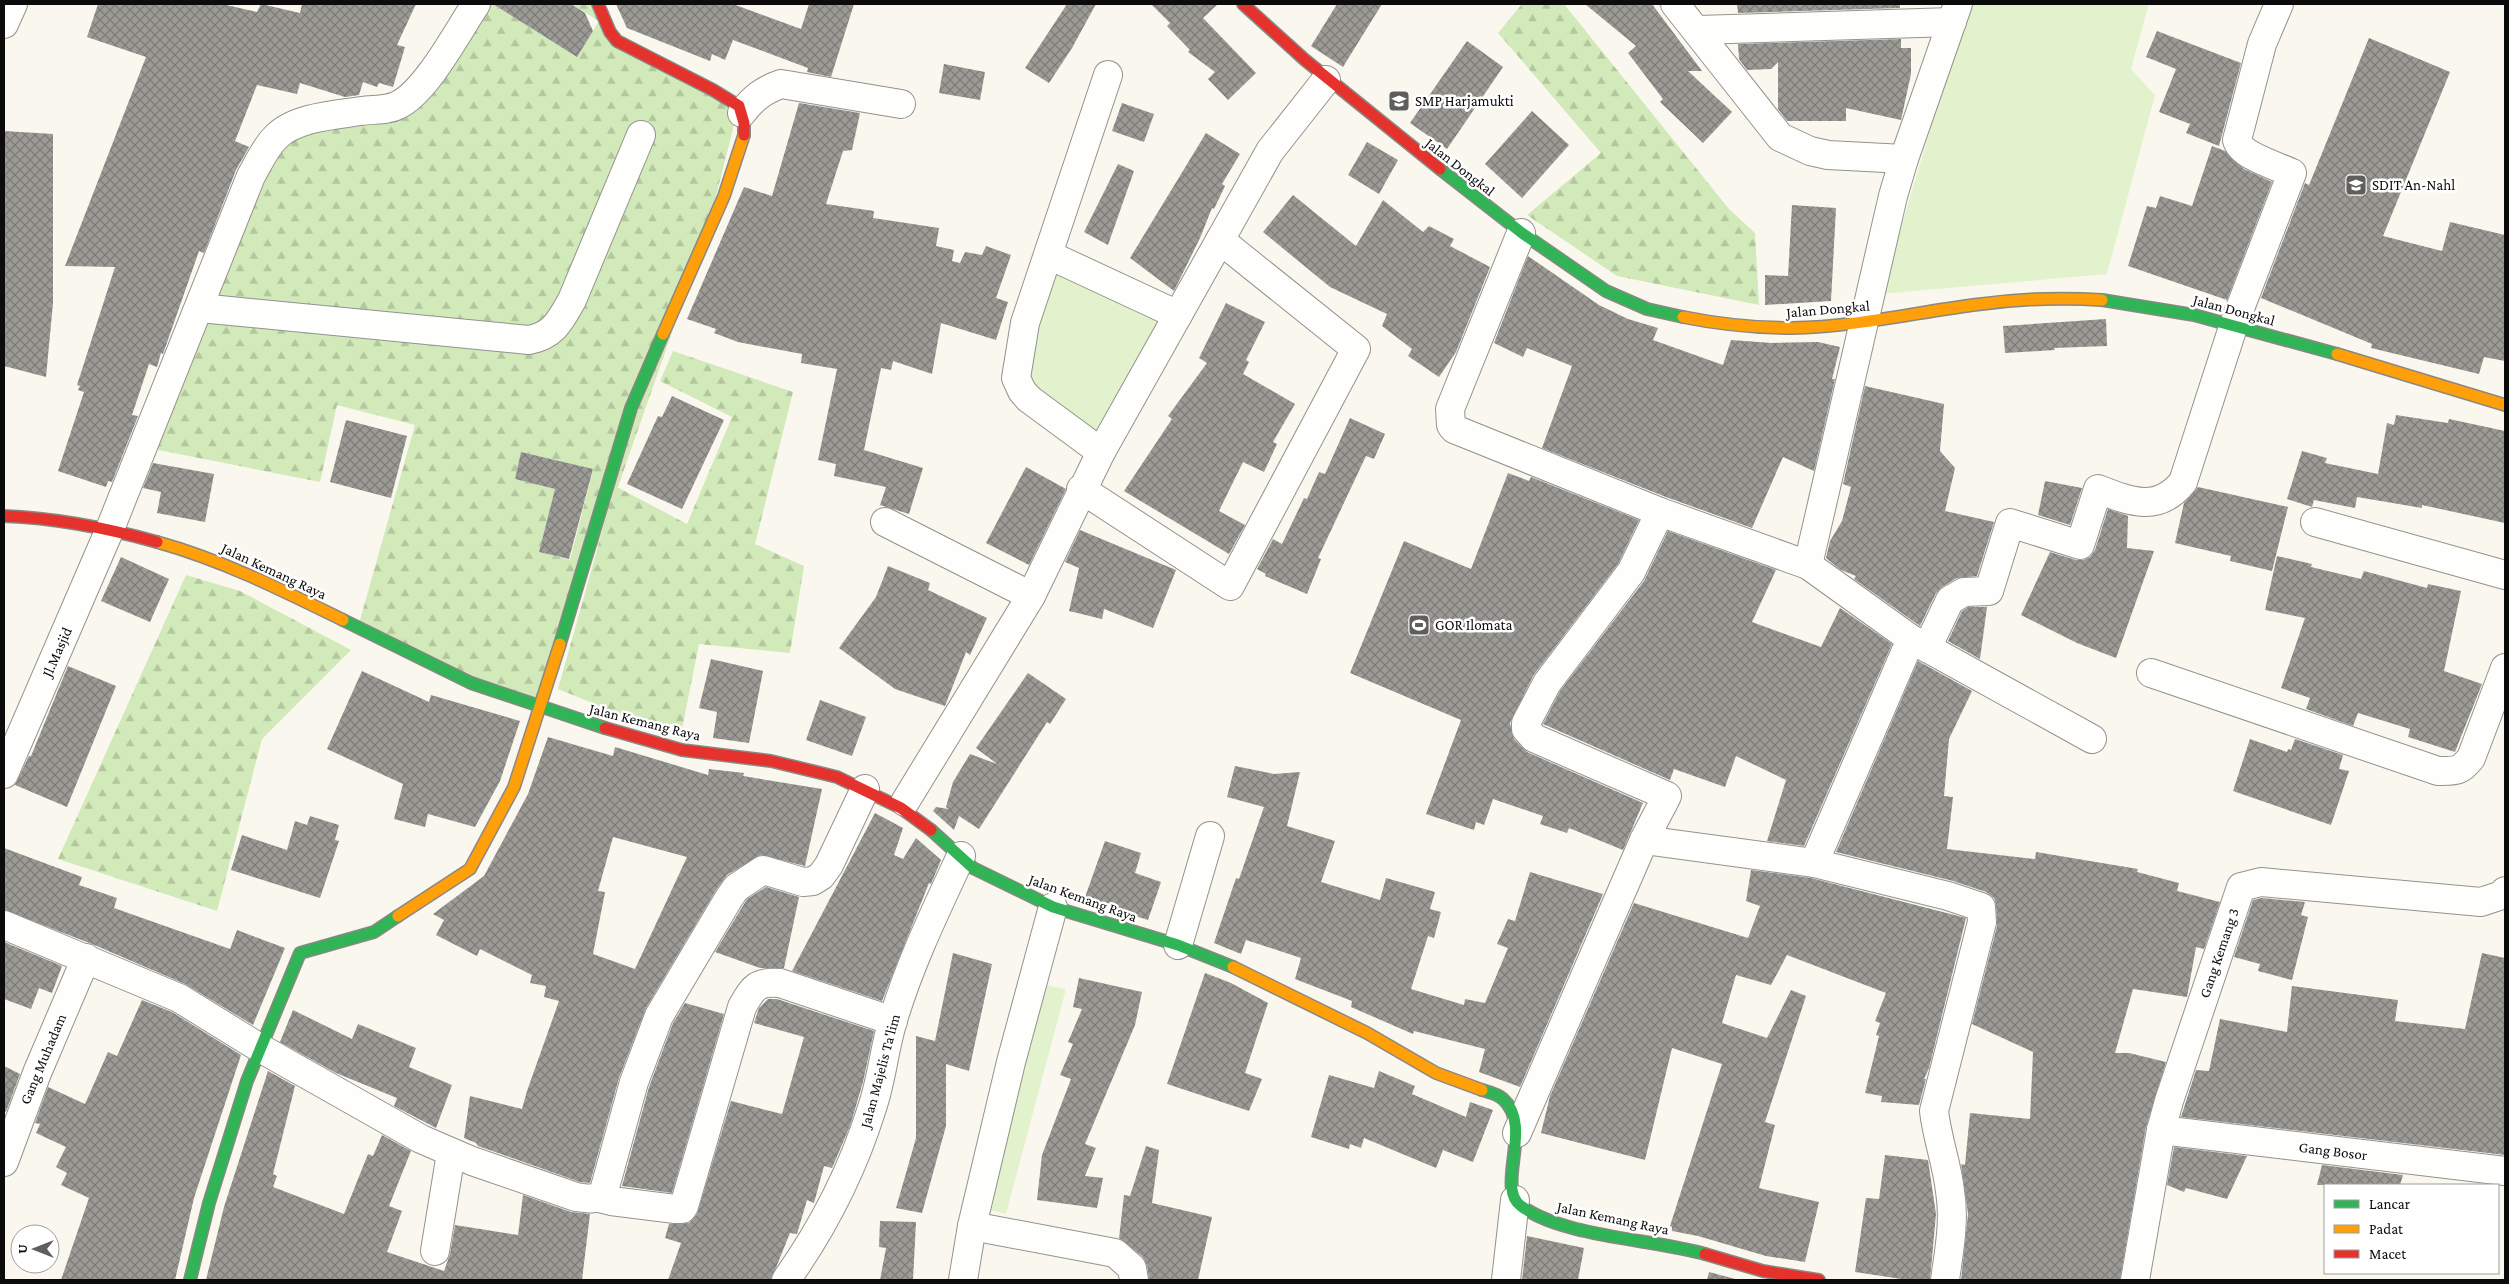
<svg xmlns="http://www.w3.org/2000/svg" width="2509" height="1284" viewBox="0 0 2509 1284" font-family="'Crimson Pro',serif">
<style>
.grass{fill:#e2f2cc}
.forest{fill:url(#forest-firs);fill-rule:evenodd}
.building{fill:url(#building-cross-hatch);fill-rule:evenodd}
.lines{fill:none;stroke-linecap:round;stroke-linejoin:round}
.street-casing{stroke:#93928d;stroke-width:30}
.fast-casing{stroke:#898884;stroke-width:14}
.slow-casing{stroke:#898884;stroke-width:14}
.jam-casing{stroke:#898884;stroke-width:14}
.street{stroke:#fefefc;stroke-width:28}
.fast{stroke:#30b455;stroke-width:11}
.slow{stroke:#ff9f0a;stroke-width:11}
.jam{stroke:#e5322d;stroke-width:11}
.labels{text-anchor:middle;dominant-baseline:central;stroke-width:5;stroke-linejoin:round;paint-order:stroke}
.poi-label{font-size:15px;fill:#0b0b0b;stroke:#fff;text-anchor:start}
.street-label{font-size:15px;fill:#0b0b0b;stroke:#fff}
</style>
<defs>
<pattern id="forest-firs" width="22" height="20" patternUnits="userSpaceOnUse" patternTransform="scale(1.25)"><rect width="22" height="20" fill="#d2eab9"/><path d="M5 1l3.5 6h-7zM16 11l3.5 6h-7z" fill="#b3c79e"/></pattern>
<pattern id="building-cross-hatch" width="8" height="8" patternUnits="userSpaceOnUse" patternTransform="scale(1.25)"><rect width="8" height="8" fill="#9c9a95"/><path d="M0 0l8 8M0 8l8-8" fill="none" stroke="#7d7c78"/></pattern>
</defs>
<rect width="100%" height="100%" fill="#faf8ee"/>
<!-- grass -->
<g class="grass">
<polygon points="1968,4 2149,4 2131,69 2155,95 2107,274 1881,294"/>
<polygon points="1049,255 1178,315 1101,452 1029,399 1017,363"/>
<polygon points="1044,985 1066,989 1006,1214 986,1209"/>
</g>
<!-- forest -->
<g class="forest">
<path d="M 476,4 L 493,4 L 577,57 L 599,21 L 571,4 L 598,4 L 607,26 L 739,106 L 705,238 L 541,707 L 358,627 L 415,425 L 337,405 L 320,482 L 143,447 L 276,137 L 384,110 ZM 521,452 L 593,470 L 570,560 L 539,552 L 555,489 L 515,479 Z"/>
<polygon points="1522,4 1564,4 1729,209 1755,233 1759,305 1617,276 1527,215 1601,153 1498,33"/>
<polygon points="673,351 793,392 755,544 804,566 790,653 699,644 680,739 558,689 615,486 687,524 732,417 660,381"/>
<polygon points="186,575 240,591 351,650 262,739 217,911 58,859"/>
</g>
<!-- building -->
<g class="building">
<polygon points="98,4 222,4 257,12 261,4 300,13 302,4 416,4 397,45 405,47 393,87 379,83 377,87 363,82 359,95 345,97 300,83 297,94 257,85 235,141 249,147 236,170 204,253 199,251 163,354 161,353 157,367 149,364 132,415 138,416 112,482 108,481 106,487 58,471 84,392 78,390 80,386 77,385 115,267 65,266 146,57 87,37"/>
<polygon points="493,4 571,4 585,13 593,31 577,57"/>
<polygon points="616,4 733,4 801,29 809,4 854,4 831,77 807,72 808,68 733,40 725,60 712,54 710,61 627,28"/>
<polygon points="1067,4 1096,4 1072,48 1049,83 1025,68"/>
<polygon points="1151,4 1218,4 1203,18 1256,73 1228,100 1208,79 1215,72 1188,52 1190,50 1167,26 1170,23"/>
<polygon points="1337,4 1382,4 1343,67 1311,46"/>
<polygon points="1585,4 1652,4 1702,71 1688,71 1732,112 1703,143 1660,102 1663,99 1628,53 1636,46"/>
<polygon points="1737,4 1900,4 1900,8 1738,13"/>
<polygon points="2157,31 2241,63 2219,146 2186,133 2190,124 2159,112 2176,69 2146,57"/>
<polygon points="2369,38 2450,72 2383,236 2442,251 2450,222 2505,235 2505,361 2484,357 2479,374 2371,348 2372,344 2261,298 2305,183 2309,185"/>
<polygon points="1901,39 1901,48 1911,48 1911,74 1901,120 1846,108 1846,121 1787,121 1778,109 1778,62 1771,69 1747,70 1739,59 1738,44"/>
<polygon points="1467,41 1503,67 1447,149 1410,123"/>
<polygon points="944,64 985,72 980,100 939,93"/>
<polygon points="799,103 860,113 852,150 843,151 826,204 874,211 873,218 939,228 936,246 954,250 952,261 960,263 965,252 982,255 986,246 1011,255 996,298 1008,302 996,340 941,323 932,374 893,361 891,370 881,368 864,450 923,468 909,514 880,505 886,487 834,476 836,464 818,460 837,369 801,363 802,354 738,342 714,333 716,329 687,319 744,187 772,196"/>
<polygon points="1122,103 1154,114 1144,142 1112,131"/>
<polygon points="1532,111 1569,145 1522,198 1485,164"/>
<polygon points="4,131 53,134 53,303 46,377 4,366"/>
<polygon points="1206,133 1240,154 1222,184 1225,186 1214,209 1212,208 1200,238 1174,291 1130,258"/>
<polygon points="1367,142 1398,160 1379,194 1348,175"/>
<polygon points="2212,146 2225,151 2244,169 2272,182 2227,300 2128,266 2147,206 2156,208 2160,196 2192,206"/>
<polygon points="1118,164 1134,171 1108,245 1084,232"/>
<polygon points="1293,195 1356,246 1383,200 1423,232 1429,226 1454,239 1450,246 1490,267 1456,352 1439,377 1408,356 1412,349 1382,326 1387,314 1330,287 1263,232"/>
<polygon points="1792,205 1836,208 1831,301 1765,305 1765,275 1788,276"/>
<polygon points="1528,256 1599,305 1628,319 1658,328 1653,340 1723,365 1731,340 1772,343 1818,342 1840,347 1832,379 1835,379 1814,471 1783,457 1752,528 1666,497 1542,448 1572,366 1527,348 1523,357 1494,343"/>
<polygon points="1226,303 1265,322 1246,360 1249,362 1243,374 1295,404 1273,442 1277,444 1264,472 1243,462 1219,511 1245,525 1229,554 1124,491 1172,419 1168,416 1207,363 1199,358"/>
<polygon points="2106,319 2107,346 2054,348 2055,350 2005,353 2003,326"/>
<polygon points="1865,386 1944,404 1940,451 1955,468 1945,511 1994,522 1977,576 1957,578 1942,587 1936,593 1920,626 1854,579 1856,576 1841,570 1826,558 1830,541 1842,521 1851,487 1843,484"/>
<polygon points="672,396 724,420 682,509 627,484 658,416 662,417"/>
<polygon points="2396,415 2448,423 2449,419 2505,431 2505,523 2422,505 2422,508 2357,497 2355,508 2314,500 2312,507 2287,499 2302,451 2327,458 2325,463 2378,474 2387,423 2394,425"/>
<polygon points="1350,418 1385,434 1374,459 1366,456 1318,558 1321,559 1307,594 1265,576 1266,574 1257,569 1273,539 1282,544 1304,498 1307,499 1319,472 1325,474"/>
<polygon points="346,420 407,436 391,498 330,482"/>
<polygon points="521,452 593,469 569,559 539,552 555,489 515,479"/>
<polygon points="153,463 214,474 205,522 157,513 161,492 143,488"/>
<polygon points="1026,467 1066,489 1029,565 986,543"/>
<polygon points="1508,473 1529,481 1531,477 1639,520 1618,564 1533,676 1510,723 1514,739 1527,752 1643,803 1623,850 1569,828 1567,833 1540,824 1543,816 1493,799 1484,825 1476,822 1474,830 1426,814 1461,720 1350,673 1404,541 1471,569"/>
<polygon points="2045,481 2082,488 2070,525 2038,515"/>
<polygon points="2198,487 2288,507 2272,571 2230,561 2231,556 2175,543 2184,503"/>
<polygon points="2108,509 2128,516 2127,548 2154,551 2116,658 2077,643 2021,615 2050,552 2076,560 2083,560 2090,557 2095,550"/>
<polygon points="1080,530 1176,570 1153,628 1104,609 1102,619 1069,611 1079,568 1065,562"/>
<polygon points="1668,531 1776,570 1752,622 1821,647 1840,608 1892,644 1804,846 1767,841 1786,780 1736,756 1725,787 1674,769 1670,780 1543,724 1560,691 1644,581"/>
<polygon points="2277,556 2312,564 2311,567 2361,579 2364,571 2427,588 2428,584 2461,591 2444,671 2482,684 2455,752 2408,737 2410,729 2358,713 2353,726 2306,709 2310,698 2281,688 2305,618 2265,610"/>
<polygon points="121,557 169,579 150,622 101,601"/>
<polygon points="888,566 930,583 928,590 987,618 970,655 966,652 945,706 895,689 839,648 876,597"/>
<polygon points="1968,607 1987,607 1980,659 1948,641 1962,611"/>
<polygon points="711,659 763,671 749,743 713,738 717,712 699,708"/>
<polygon points="1918,661 1972,691 1949,739 1944,796 1953,797 1947,849 2035,859 2036,852 2138,869 2137,872 2179,883 2177,891 2220,902 2204,949 2196,947 2187,997 2133,989 2115,1053 2129,1053 2166,1062 2146,1127 2120,1280 1961,1280 1968,1214 1961,1164 1965,1165 1970,1113 2030,1119 2033,1052 1972,1024 1997,926 1996,905 1994,898 1986,892 1953,881 1836,852"/>
<polygon points="68,666 116,686 67,807 15,785 29,756 31,756"/>
<polygon points="362,671 429,702 431,695 520,721 500,781 475,827 428,814 425,827 394,819 403,784 327,749"/>
<polygon points="1028,673 1066,699 1050,724 1047,722 979,829 959,816 954,830 933,811 936,807 949,809 946,807 953,782 970,754 997,764 976,748"/>
<polygon points="820,700 866,717 852,756 806,740"/>
<path d="M 548,737 L 613,756 L 615,747 L 708,775 L 709,769 L 744,773 L 743,776 L 822,789 L 805,866 L 761,855 L 727,875 L 716,890 L 646,1008 L 619,1078 L 590,1183 L 580,1182 L 478,1146 L 476,1143 L 464,1138 L 470,1096 L 522,1109 L 527,1091 L 559,1001 L 544,997 L 546,986 L 530,983 L 532,975 L 480,949 L 477,956 L 436,935 L 444,920 L 433,914 L 484,876 L 528,794 ZM 613,837 L 687,857 L 635,969 L 593,954 L 605,892 L 598,891 Z"/>
<polygon points="2250,739 2287,752 2288,749 2291,750 2295,739 2343,755 2339,769 2349,771 2331,825 2233,791"/>
<polygon points="1235,766 1274,774 1300,772 1287,826 1335,841 1321,882 1380,900 1386,878 1435,892 1430,909 1441,912 1434,938 1428,936 1411,989 1464,1005 1465,999 1485,1003 1508,948 1497,944 1508,919 1515,921 1530,872 1603,894 1520,1087 1479,1072 1485,1049 1414,1031 1413,1034 1351,1007 1352,1001 1295,979 1301,958 1246,940 1241,954 1214,943 1236,878 1239,879 1264,807 1227,797"/>
<polygon points="875,813 903,828 894,855 903,859 916,838 941,860 931,884 929,883 882,1001 792,971"/>
<polygon points="310,816 339,825 335,840 339,841 320,898 231,870 242,835 287,850 295,821 307,825"/>
<polygon points="1105,841 1141,853 1135,873 1161,882 1148,920 1084,900"/>
<polygon points="4,848 82,877 79,885 117,898 114,908 230,949 237,930 285,948 253,1025 185,984 92,944 4,910"/>
<polygon points="1751,870 1811,878 1966,918 1929,1068 1924,1079 1926,1079 1919,1105 1881,1102 1882,1096 1865,1093 1879,1036 1876,1035 1880,1023 1875,1021 1886,993 1787,955 1771,985 1736,975 1722,1023 1767,1038 1791,990 1806,996 1765,1122 1775,1125 1759,1188 1819,1202 1805,1262 1766,1256 1698,1236 1672,1231 1672,1227 1670,1226 1722,1064 1672,1048 1645,1160 1541,1133 1550,1096 1634,903 1748,938 1760,906 1746,901"/>
<polygon points="766,887 799,897 784,968 760,968 715,952 747,899"/>
<polygon points="2262,898 2305,902 2301,915 2308,917 2292,980 2258,971 2260,964 2234,957 2253,900"/>
<polygon points="4,942 62,966 52,993 39,988 31,1009 4,999"/>
<polygon points="953,953 992,964 969,1071 946,1064 946,1126 922,1213 896,1208 916,1138 916,1036 935,1041"/>
<polygon points="2482,953 2505,958 2505,1155 2181,1117 2196,1070 2209,1071 2220,1019 2287,1032 2292,986 2398,1000 2395,1021 2465,1029"/>
<polygon points="1205,973 1231,983 1268,1003 1245,1073 1262,1079 1249,1111 1167,1084"/>
<polygon points="1079,978 1142,992 1135,1025 1085,1144 1096,1148 1085,1176 1103,1178 1097,1208 1037,1200 1042,1155 1071,1079 1060,1075 1073,1044 1068,1042 1082,1009 1073,1007"/>
<polygon points="768,999 777,999 874,1031 863,1082 850,1126 832,1168 824,1166 814,1203 807,1200 797,1234 790,1233 771,1280 668,1280 681,1243 665,1238 669,1224 689,1223 697,1214 731,1101 782,1114 804,1037 754,1023 759,1008"/>
<polygon points="142,1000 172,1012 241,1055 194,1198 175,1280 61,1280 89,1198 61,1185 67,1173 56,1167 66,1147 36,1133 40,1124 35,1123 48,1087 85,1104 108,1052 117,1056"/>
<polygon points="685,1003 724,1014 672,1193 622,1186 649,1087 673,1023"/>
<polygon points="293,1010 352,1039 358,1024 416,1048 409,1067 452,1085 436,1128 394,1106 397,1098 336,1073 280,1042"/>
<polygon points="4,1066 20,1074 6,1112 4,1111"/>
<polygon points="268,1071 295,1086 273,1174 277,1176 273,1187 344,1214 368,1154 373,1156 382,1135 411,1151 389,1206 402,1211 387,1252 444,1271 450,1254 455,1225 518,1235 523,1195 571,1212 590,1214 582,1280 206,1280 224,1207"/>
<polygon points="1379,1071 1415,1086 1412,1094 1466,1117 1470,1102 1493,1110 1473,1162 1443,1150 1436,1168 1364,1138 1361,1148 1350,1144 1349,1149 1311,1137 1329,1075 1374,1088"/>
<polygon points="1146,1146 1159,1150 1152,1203 1212,1217 1198,1280 1149,1280 1147,1265 1143,1257 1119,1238 1124,1195 1130,1196"/>
<polygon points="2174,1147 2247,1156 2227,1199 2186,1188 2184,1192 2167,1185"/>
<polygon points="1885,1155 1928,1160 1936,1214 1930,1280 1908,1280 1855,1272 1866,1198 1879,1199"/>
<polygon points="2322,1165 2403,1175 2400,1185 2317,1185"/>
<polygon points="880,1221 916,1222 913,1280 880,1280 886,1248 879,1247"/>
<polygon points="1527,1236 1584,1248 1578,1280 1522,1280"/>
<polygon points="1709,1272 1739,1280 1707,1280"/>
</g>
<g class="lines">
<!-- street casing -->
<g class="street-casing">
<g id="street">
<polyline points="1675,4 1780,137 1810,151 1828,155 1904,159"/>
<polyline points="4,24 13,4"/>
<polyline points="1698,30 1952,22"/>
<path d="M 742,113 C 753,98 764,90 781,84 L 901,104"/>
<polyline points="1521,233 1450,409 1451,425 1454,429 1660,512 1808,565 1893,196 1904,159 1958,4"/>
<polyline points="1049,255 1178,315"/>
<path d="M 200,308 L 529,340 C 554,335 560,321 572,300 L 641,135"/>
<polyline points="1101,452 1029,399 1022,391 1016,378 1025,323 1108,75"/>
<polyline points="1081,489 1230,586 1356,349 1220,240"/>
<polyline points="885,522 1031,596"/>
<polyline points="2315,522 2505,575"/>
<polyline points="1808,565 1911,639 2092,739"/>
<path d="M 1927,648 L 1950,600 L 1964,592 L 1989,591 L 2010,523 L 2080,545 L 2098,489 C 2131,502 2158,513 2183,482 L 2234,324 L 2292,173 C 2277,166 2241,156 2237,140 L 2262,44 L 2279,4"/>
<path d="M 2151,673 L 2438,771 C 2455,771 2460,772 2471,758 L 2505,668"/>
<path d="M 4,774 L 110,529 L 251,176 C 258,164 265,148 275,138 C 294,117 335,115 361,111 C 374,109 387,111 398,105 C 426,92 458,31 476,4"/>
<polyline points="905,802 1031,596 1101,452 1270,151 1326,80"/>
<path d="M 1644,840 L 1814,863 L 1948,896 L 1981,907 L 1982,922 L 1934,1111 C 1937,1138 1947,1164 1950,1191 C 1955,1221 1949,1251 1945,1280"/>
<polyline points="1814,863 1911,639"/>
<path d="M 4,925 L 179,998 L 260,1048 L 421,1139 L 472,1161 L 576,1197 C 588,1199 596,1201 604,1191 L 634,1082 L 659,1016 L 729,898 L 736,888 L 763,870 L 803,882 L 813,881 L 821,876 L 829,865 L 865,789"/>
<polyline points="1178,945 1210,836"/>
<polyline points="2161,1130 2505,1171"/>
<polyline points="1517,1133 1644,840 1667,796 1534,738 1526,729 1526,723 1547,683 1631,572 1660,512"/>
<polyline points="4,1162 37,1073 86,958"/>
<path d="M 599,1198 L 611,1201 L 675,1209 L 682,1209 L 684,1206 L 742,1007 C 753,988 756,981 780,983 L 893,1021"/>
<polyline points="972,1226 1115,1253 1132,1268 1134,1280"/>
<polyline points="435,1251 451,1153"/>
<path d="M 786,1280 C 823,1228 853,1169 872,1108 C 882,1079 884,1049 893,1020 C 910,963 936,910 961,856"/>
<polyline points="963,1280 972,1226 1011,1062 1053,907"/>
<polyline points="1506,1280 1515,1200"/>
<polyline points="2135,1280 2161,1130 2169,1101 2241,887 2261,882 2481,902 2502,895 2505,891"/>
</g>
</g>
<!-- fast casing -->
<g class="fast-casing">
<g id="fast">
<polyline points="1440,169 1522,233 1606,291 1647,309 1683,317"/>
<polyline points="2102,300 2194,315 2337,354"/>
<polyline points="343,620 471,683 605,728"/>
<polyline points="560,644 631,408 663,334"/>
<polyline points="931,830 973,868 1053,907 1178,945 1233,967"/>
<path d="M 1482,1090 C 1489,1092 1498,1094 1503,1099 C 1534,1126 1495,1188 1521,1206 C 1563,1237 1653,1239 1705,1254"/>
<polyline points="190,1280 209,1203 247,1081 300,953 374,932 398,916"/>
</g>
</g>
<!-- slow casing -->
<g class="slow-casing">
<g id="slow">
<path d="M 1683,317 C 1718,324 1756,328 1792,328 C 1853,327 1913,313 1973,305 C 2016,299 2059,297 2102,300"/>
<polyline points="663,334 724,196 744,135"/>
<polyline points="2337,354 2505,405"/>
<path d="M 157,542 C 222,560 282,590 343,620"/>
<polyline points="398,916 470,869 514,787 560,644"/>
<polyline points="1233,967 1367,1033 1436,1073 1482,1090"/>
</g>
</g>
<!-- jam casing -->
<g class="jam-casing">
<g id="jam">
<polyline points="598,4 610,32 617,41 713,90 739,106 744,123 744,135"/>
<polyline points="1243,4 1305,60 1440,169"/>
<path d="M 4,516 C 56,518 107,528 157,542"/>
<polyline points="605,728 682,750 771,761 837,777 901,808 931,830"/>
<polyline points="1705,1254 1763,1271 1819,1280"/>
</g>
</g>
<!-- street -->
<use href="#street" class="street"/>
<!-- fast -->
<use href="#fast" class="fast"/>
<!-- slow -->
<use href="#slow" class="slow"/>
<!-- jam -->
<use href="#jam" class="jam"/>
</g>
<!-- icons -->
<defs>
<g id="school-square" transform="scale(1.125)"><rect x="-9" y="-9" width="18" height="18" rx="4" fill="#5f5e5a" stroke="#fff"/><path d="M0-5L7-2L0 1L-7-2ZM-4 1L0 2.5L4 1V4Q0 6-4 4Z" fill="#fff"/></g>
<g id="stadium-square" transform="scale(1.125)"><rect x="-9" y="-9" width="18" height="18" rx="4" fill="#5f5e5a" stroke="#fff"/><path d="M0-5a6.5 5 0 1 0 0 10a6.5 5 0 1 0 0-10ZM-3.5-1.8h7v3.6h-7Z" fill="#fff"/></g>
</defs>
<g fill-rule="evenodd">
<use href="#school-square" x="1399" y="101"/>
<use href="#school-square" x="2356" y="185"/>
<use href="#stadium-square" x="1419" y="625"/>
</g>
<g class="labels">
<!-- poi labels -->
<g class="poi-label">
<text x="1415" y="101">SMP Harjamukti</text>
<text x="2372" y="185">SDIT An-Nahl</text>
<text x="1435" y="625">GOR Ilomata</text>
</g>
<!-- street labels -->
<g class="street-label">
<text transform="translate(1460 167) rotate(38)">Jalan Dongkal</text>
<text transform="translate(1828 309) rotate(-5)">Jalan Dongkal</text>
<text transform="translate(2234 310) rotate(15)">Jalan Dongkal</text>
<text transform="translate(274 571) rotate(25)">Jalan Kemang Raya</text>
<text transform="translate(57 652) rotate(-66)">Jl.Masjid</text>
<text transform="translate(645 722) rotate(14)">Jalan Kemang Raya</text>
<text transform="translate(1083 898) rotate(20)">Jalan Kemang Raya</text>
<text transform="translate(2219 953) rotate(-71)">Gang Kemang 3</text>
<text transform="translate(43 1059) rotate(-67)">Gang Muhadam</text>
<text transform="translate(880 1071) rotate(-75)">Jalan Majelis Ta'lim</text>
<text transform="translate(2333 1151) rotate(7)">Gang Bosor</text>
<text transform="translate(1613 1218) rotate(12)">Jalan Kemang Raya</text>
</g>
</g>
<!-- border -->
<rect width="2509" height="1284" fill="none" stroke="#0b0b0b" stroke-width="10"/>
<!-- legend -->
<rect x="2324" y="1184" width="175" height="90" fill="#ffffff" stroke="#9d9d9d"/>
<rect x="2334" y="1200" width="25" height="8" fill="#30b455" stroke="#9d9d9d"/>
<text x="2369" y="1209" font-size="15" fill="#0b0b0b">Lancar</text>
<rect x="2334" y="1225" width="25" height="8" fill="#ff9f0a" stroke="#9d9d9d"/>
<text x="2369" y="1234" font-size="15" fill="#0b0b0b">Padat</text>
<rect x="2334" y="1250" width="25" height="8" fill="#e5322d" stroke="#9d9d9d"/>
<text x="2369" y="1259" font-size="15" fill="#0b0b0b">Macet</text>
<!-- north arrow -->
<g transform="translate(35 1249) rotate(270)"><circle r="24" fill="#ffffff" stroke="#9d9d9d"/>
<path d="M0-4L9 19L0 12L-9 19Z" fill="#5f5e5a"/>
<text y="-8" font-size="14" font-weight="bold" text-anchor="middle" fill="#0b0b0b">U</text>
</g>
</svg>
